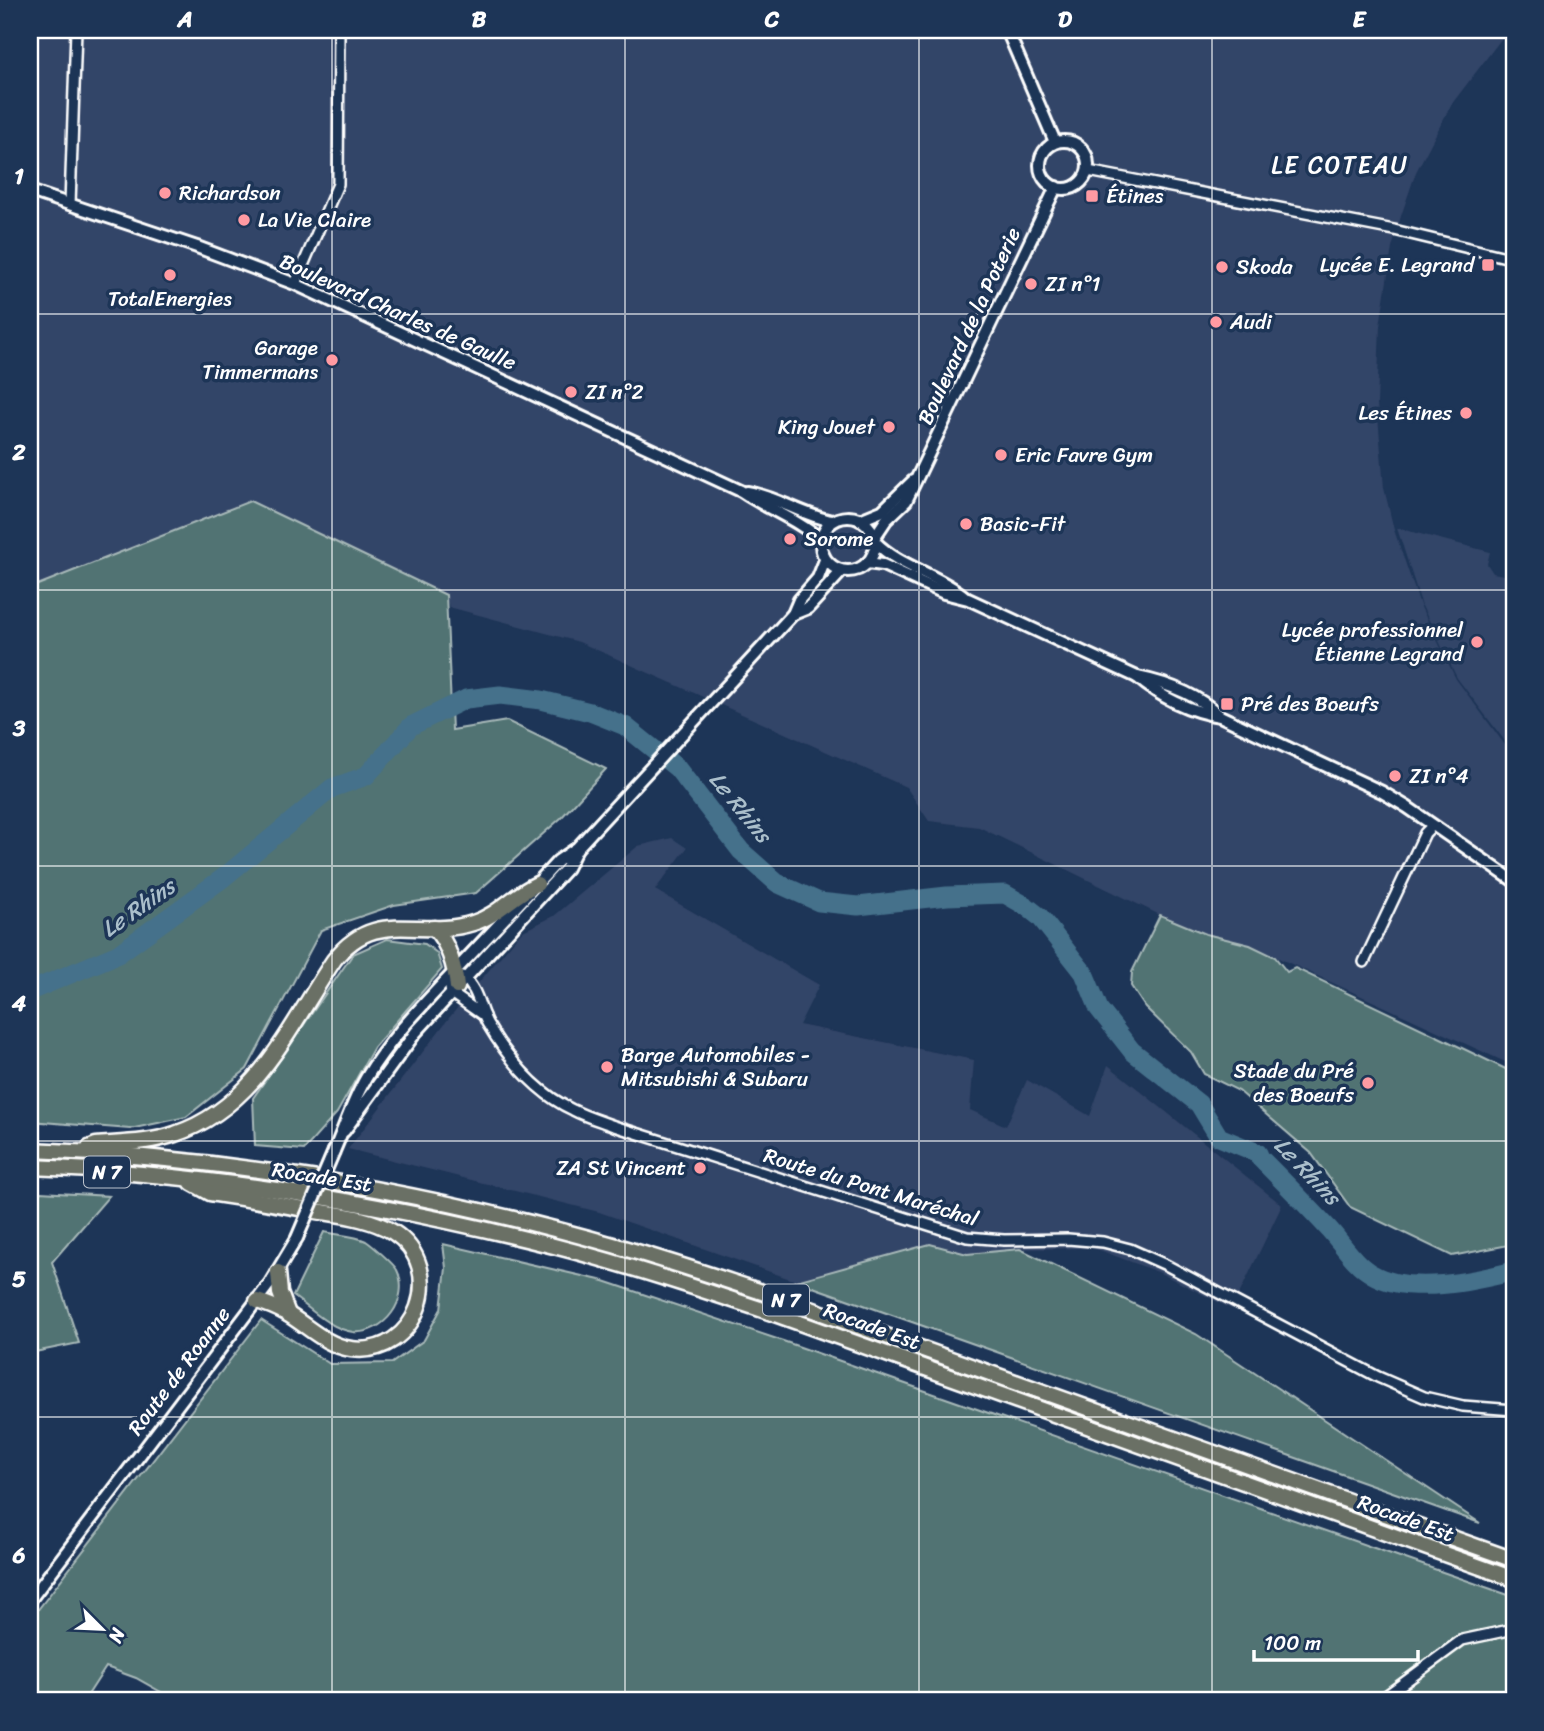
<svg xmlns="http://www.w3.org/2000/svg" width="1544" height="1731" viewBox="0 0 1544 1731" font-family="Sriracha,sans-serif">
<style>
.built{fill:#334467}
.green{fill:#517373;stroke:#a8b9b9;stroke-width:2}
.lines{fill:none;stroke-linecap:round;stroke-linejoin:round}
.river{stroke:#45718b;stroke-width:19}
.minor-casing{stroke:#fff;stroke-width:14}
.tertiary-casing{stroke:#fff;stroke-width:16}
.trunk-casing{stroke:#fff;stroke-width:19}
.minor{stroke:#1d3557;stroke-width:9}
.tertiary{stroke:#1d3557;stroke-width:10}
.trunk{stroke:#6b7065;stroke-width:14}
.tertiary-bridge-casing{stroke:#fff;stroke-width:16;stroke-linecap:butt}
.tertiary-bridge{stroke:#1d3557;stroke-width:10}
.grid{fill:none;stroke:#fff;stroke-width:2;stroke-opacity:0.55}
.poi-dot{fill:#ff9aa2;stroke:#1d3557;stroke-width:2.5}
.labels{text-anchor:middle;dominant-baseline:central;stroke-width:7;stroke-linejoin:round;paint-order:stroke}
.shield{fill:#1d3557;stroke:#bbc2cd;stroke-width:2}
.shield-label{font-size:19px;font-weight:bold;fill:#fff}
.poi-label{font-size:21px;fill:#fff;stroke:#1d3557;text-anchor:start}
.street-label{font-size:21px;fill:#fff;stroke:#1d3557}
.water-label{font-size:23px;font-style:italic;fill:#abbfcb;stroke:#1d3557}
.quarter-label{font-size:24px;letter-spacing:2px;fill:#fff;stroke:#1d3557}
.neatline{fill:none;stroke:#fff;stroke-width:2.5}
.grid-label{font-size:23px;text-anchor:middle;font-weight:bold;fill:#fff}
</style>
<rect width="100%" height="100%" fill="#1d3557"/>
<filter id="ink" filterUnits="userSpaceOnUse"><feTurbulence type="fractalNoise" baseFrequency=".0143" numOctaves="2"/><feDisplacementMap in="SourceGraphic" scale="14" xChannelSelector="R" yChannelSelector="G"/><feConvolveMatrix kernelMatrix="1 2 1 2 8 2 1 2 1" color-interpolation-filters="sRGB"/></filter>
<g filter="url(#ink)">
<!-- built -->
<g class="built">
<polygon points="30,30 1508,30 1451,105 1416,172 1401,216 1392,248 1380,326 1377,404 1384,488 1394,530 1420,605 1456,679 1514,757 1514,1066 1250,945 1206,934 1160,915 979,827 929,821 906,787 579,642 449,607 446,595 250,501 30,588"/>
<polygon points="1397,528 1490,552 1487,564 1493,573 1514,577 1514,753 1457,678 1422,606"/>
<polygon points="672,838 687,848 655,890 819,985 799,1025 974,1060 970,1110 1006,1126 1027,1080 1090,1116 1108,1065 1282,1205 1232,1309 1158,1272 1094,1248 1021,1249 967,1254 930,1244 796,1281 599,1212 348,1149 449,1018 521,932 554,916 638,846"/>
</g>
<!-- green -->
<g class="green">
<polygon points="250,501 446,595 452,730 507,721 606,769 561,818 476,893 394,905 321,930 247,1069 186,1117 130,1129 30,1121 30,588"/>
<polygon points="1160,915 1206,934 1250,945 1275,957 1287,972 1295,968 1514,1073 1514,1244 1452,1256 1350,1207 1311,1153 1239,1091 1204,1074 1191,1052 1145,1007 1131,986 1132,972"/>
<polygon points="387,939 425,944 437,953 442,969 374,1047 337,1113 304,1150 255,1146 253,1098 353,954"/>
<polygon points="40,1192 109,1196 52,1262 79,1343 30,1353 30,1212"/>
<path d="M 324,1232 C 337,1235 355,1235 366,1241 C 372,1245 395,1265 397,1270 C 411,1299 384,1335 353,1332 C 330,1329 311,1309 293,1296 Z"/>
<polygon points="443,1244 604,1281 783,1341 1514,1597 1514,1701 233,1701 216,1695 211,1701 177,1701 136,1678 106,1667 84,1701 30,1701 30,1620 261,1320 330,1364 392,1363 424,1340 441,1309 446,1268"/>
<polygon points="930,1244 967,1254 1020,1249 1196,1334 1480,1523 796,1281"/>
</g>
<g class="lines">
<!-- river -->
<path class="river" d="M 30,991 L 118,954 L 223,878 L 332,788 L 366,776 L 411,726 L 466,699 L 500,695 L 541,700 L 590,712 L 625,726 L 677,768 L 741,851 L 777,883 L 819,902 L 858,906 L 947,896 L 1005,894 L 1026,906 L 1040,917 L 1084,973 L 1099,1009 L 1132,1051 L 1199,1104 L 1219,1137 L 1258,1153 L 1260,1158 C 1283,1181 1306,1204 1328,1228 C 1342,1243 1354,1264 1372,1274 C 1409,1296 1475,1281 1514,1271"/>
<!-- minor casing -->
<g class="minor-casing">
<g id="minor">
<polyline points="1088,171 1394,230 1514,259"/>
<polyline points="70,204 76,30"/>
<polyline points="295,284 338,184 339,30"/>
<polyline points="1364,962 1425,833 1433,825"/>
<path d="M 462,976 C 479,990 478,1006 487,1023 C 507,1057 536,1093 573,1110 C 586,1117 601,1121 614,1126 L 967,1237 L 1004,1240 L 1068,1239 L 1103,1242 L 1130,1249 L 1166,1265 L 1378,1377 L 1424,1397 L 1463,1406 L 1514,1410"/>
<polyline points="450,988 451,993 484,1016"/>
<polyline points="1379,1701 1462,1640 1514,1629"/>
</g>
</g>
<!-- tertiary casing -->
<g class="tertiary-casing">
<g id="tertiary">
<polyline points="1007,30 1055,142"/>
<circle cx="1064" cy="165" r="24"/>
<path d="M 30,191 L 197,247 L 295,284 L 741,491 C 767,509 797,519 821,540"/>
<path d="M 747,492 C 777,497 802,515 832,521"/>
<circle cx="848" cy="544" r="27"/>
<polyline points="860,520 882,511 913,481"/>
<polyline points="874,538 886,520 906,501 1056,187"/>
<path d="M 875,542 C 900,567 937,574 965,597"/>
<path d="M 867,563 L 883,565 L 944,593 L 968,599 L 1137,677 C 1167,683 1198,695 1220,716"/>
<polyline points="793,614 808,608 842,571"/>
<path d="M 1137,677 C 1160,697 1190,712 1220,716 L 1382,792 L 1407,807 L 1514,881"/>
<polyline points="344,1131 416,1032 567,868 576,850"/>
<path d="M 334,1151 C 345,1126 352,1102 366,1078 C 390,1038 423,1005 455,971 C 490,934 524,898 558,861 L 577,848 L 793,614 L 799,600 L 818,578 L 825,560"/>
<polyline points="30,1600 270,1283 297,1238"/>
</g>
</g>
<!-- trunk casing -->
<g class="trunk-casing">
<g id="trunk">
<path d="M 434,928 C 448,942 455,967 457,987"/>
<path d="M 89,1148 L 96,1145 C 122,1143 150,1143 175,1134 C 256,1107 290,1026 334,960 C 376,906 419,940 473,923 C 497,916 513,895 537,884"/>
<path d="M 30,1150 C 209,1156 389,1186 562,1231 C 636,1250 708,1274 780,1298 L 1514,1560"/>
<path d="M 30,1167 C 206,1173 383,1203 554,1246 C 628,1265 700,1289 772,1313 L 1514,1579"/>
<path d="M 192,1183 L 210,1193 C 243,1198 277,1204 310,1210 C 338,1215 368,1217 393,1232 C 449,1268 417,1358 351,1349 C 325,1345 308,1326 286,1313 C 277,1308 267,1304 257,1301"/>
<polyline points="278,1272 280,1293 288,1314"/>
</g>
</g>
<!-- minor -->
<use href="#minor" class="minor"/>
<!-- tertiary -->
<use href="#tertiary" class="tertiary"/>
<!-- trunk -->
<use href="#trunk" class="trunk"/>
<!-- tertiary-bridge casing -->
<g class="tertiary-bridge-casing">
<polyline id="tertiary-bridge" points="297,1238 334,1151"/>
</g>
<!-- tertiary-bridge -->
<use href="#tertiary-bridge" class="tertiary-bridge"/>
</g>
</g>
<!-- grid -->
<path class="grid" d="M 332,30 L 332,1701M 625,30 L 625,1701M 919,30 L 919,1701M 1212,30 L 1212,1701M 30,314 L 1514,314M 30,590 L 1514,590M 30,866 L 1514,866M 30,1141 L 1514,1141M 30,1417 L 1514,1417"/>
<!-- markers -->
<g class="poi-dot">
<circle cx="165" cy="193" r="7"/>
<rect x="1085" y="189" width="14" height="14" rx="3.5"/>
<circle cx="244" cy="220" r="7"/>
<rect x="1481" y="258" width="14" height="14" rx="3.5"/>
<circle cx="1222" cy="267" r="7"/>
<circle cx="170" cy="275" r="7"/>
<circle cx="1031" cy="284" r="7"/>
<circle cx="1216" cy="322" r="7"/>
<circle cx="332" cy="360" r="7"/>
<circle cx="571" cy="392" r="7"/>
<circle cx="1466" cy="413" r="7"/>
<circle cx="889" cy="427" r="7"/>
<circle cx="1001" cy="455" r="7"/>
<circle cx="966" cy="524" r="7"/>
<circle cx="790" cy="539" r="7"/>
<circle cx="1477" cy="642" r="7"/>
<rect x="1220" y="697" width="14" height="14" rx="3.5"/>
<circle cx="1395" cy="776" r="7"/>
<circle cx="607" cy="1067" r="7"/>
<circle cx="1368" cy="1083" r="7"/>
<circle cx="700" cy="1168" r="7"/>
</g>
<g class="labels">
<!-- shield labels -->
<g class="shield">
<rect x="84" y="1156.5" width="46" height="31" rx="5"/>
<rect x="763" y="1284.5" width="46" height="31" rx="5"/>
</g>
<g class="shield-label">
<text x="107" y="1172">N 7</text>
<text x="786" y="1300">N 7</text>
</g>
<!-- poi labels -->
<g class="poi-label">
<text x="179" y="193">Richardson</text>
<text x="1106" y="196">Étines</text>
<text x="258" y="220">La Vie Claire</text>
<text x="1474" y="265" text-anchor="end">Lycée E. Legrand</text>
<text x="1236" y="267">Skoda</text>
<text x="1045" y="284">ZI n°1</text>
<text x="170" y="299" text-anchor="middle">TotalEnergies</text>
<text x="1230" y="322">Audi</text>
<text x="318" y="348" text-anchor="end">Garage<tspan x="318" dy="24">Timmermans</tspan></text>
<text x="585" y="392">ZI n°2</text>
<text x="1452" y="413" text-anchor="end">Les Étines</text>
<text x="875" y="427" text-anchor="end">King Jouet</text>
<text x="1015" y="455">Eric Favre Gym</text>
<text x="980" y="524">Basic-Fit</text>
<text x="804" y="539">Sorome</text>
<text x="1463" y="630" text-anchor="end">Lycée professionnel<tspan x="1463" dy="24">Étienne Legrand</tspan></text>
<text x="1241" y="704">Pré des Boeufs</text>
<text x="1409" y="776">ZI n°4</text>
<text x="621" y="1055">Barge Automobiles -<tspan x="621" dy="24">Mitsubishi &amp; Subaru</tspan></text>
<text x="1354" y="1071" text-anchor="end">Stade du Pré<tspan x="1354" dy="24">des Boeufs</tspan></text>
<text x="686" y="1168" text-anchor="end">ZA St Vincent</text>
</g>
<!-- street labels -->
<g class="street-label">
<text transform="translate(398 312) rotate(24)">Boulevard Charles de Gaulle</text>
<text transform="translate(969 326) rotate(-65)">Boulevard de la Poterie</text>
<text transform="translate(322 1177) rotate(9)">Rocade Est</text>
<text transform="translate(871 1187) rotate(17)">Route du Pont Maréchal</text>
<text transform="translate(872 1326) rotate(20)">Rocade Est</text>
<text transform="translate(179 1371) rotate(-53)">Route de Roanne</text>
<text transform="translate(1406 1518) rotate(20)">Rocade Est</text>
</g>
<!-- water labels -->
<g class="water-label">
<text transform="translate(740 807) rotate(51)">Le Rhins</text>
<text transform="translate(138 908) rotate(-35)">Le Rhins</text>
<text transform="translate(1307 1171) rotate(46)">Le Rhins</text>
</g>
<!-- quarter labels -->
<g class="quarter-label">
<text x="1340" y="165">LE COTEAU</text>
</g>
</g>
<!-- margin -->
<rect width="1544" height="1731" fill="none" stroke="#1d3557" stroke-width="77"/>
<!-- north arrow -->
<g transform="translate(102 1629) rotate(114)" stroke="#1d3557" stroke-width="5" paint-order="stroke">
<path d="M0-5L12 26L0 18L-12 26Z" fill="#ffffff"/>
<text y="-10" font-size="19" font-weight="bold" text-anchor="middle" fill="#ffffff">N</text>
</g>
<!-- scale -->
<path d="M1254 1650v10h164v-10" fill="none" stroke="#ffffff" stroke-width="3.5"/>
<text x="1264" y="1650" font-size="21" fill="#ffffff" stroke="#1d3557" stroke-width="5" paint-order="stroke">100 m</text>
<rect x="38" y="38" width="1468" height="1654" class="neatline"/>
<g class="grid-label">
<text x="185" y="27">A</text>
<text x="479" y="27">B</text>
<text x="772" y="27">C</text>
<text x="1065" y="27">D</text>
<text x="1359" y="27">E</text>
<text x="19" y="184">1</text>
<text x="19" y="460">2</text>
<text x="19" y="736">3</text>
<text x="19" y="1011">4</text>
<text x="19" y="1287">5</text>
<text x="19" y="1563">6</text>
</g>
</svg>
